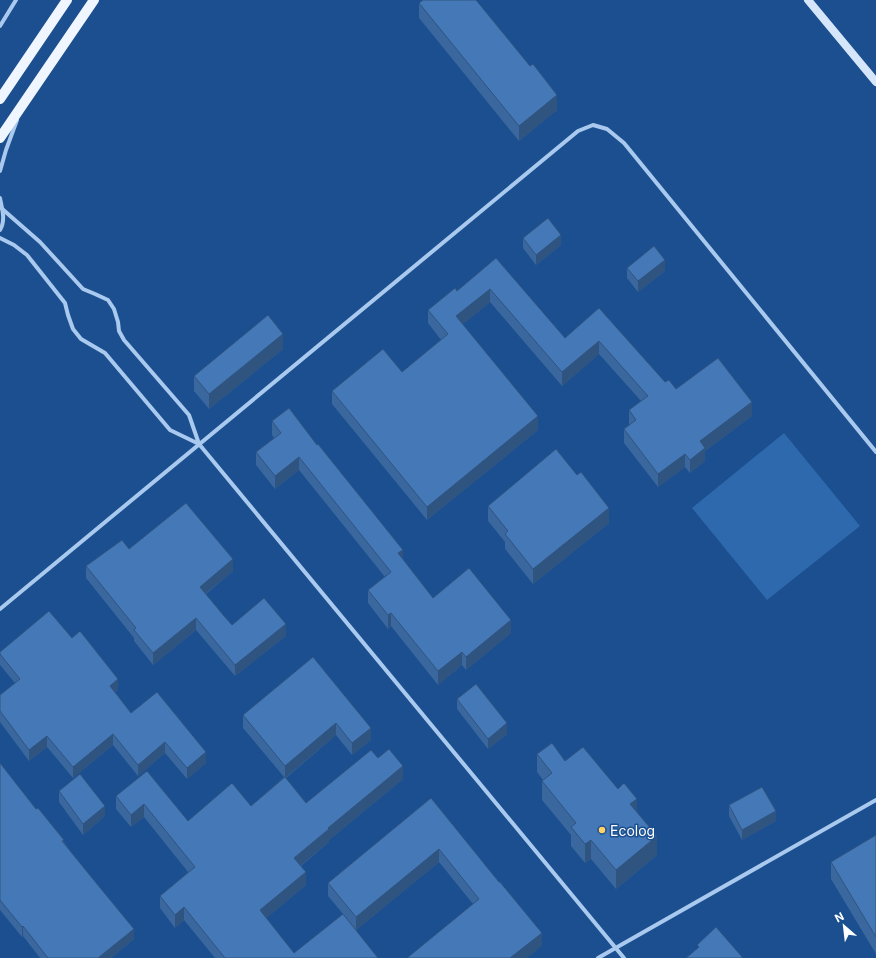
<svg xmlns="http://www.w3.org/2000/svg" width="876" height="958" viewBox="0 0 876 958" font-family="Inter,sans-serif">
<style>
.green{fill:#2e69ad}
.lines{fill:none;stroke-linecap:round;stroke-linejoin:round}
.street{stroke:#a9c9ee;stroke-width:4}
.secondary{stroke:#d6e6fa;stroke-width:8}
.primary{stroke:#f0f6ff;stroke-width:10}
.wall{fill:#3a679d}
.shaded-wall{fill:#305480}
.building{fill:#4478b7;stroke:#305480}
.poi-dot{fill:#ffd166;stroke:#1b4f8f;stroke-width:1.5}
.labels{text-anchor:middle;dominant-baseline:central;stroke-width:3;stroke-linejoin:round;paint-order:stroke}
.poi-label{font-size:14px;fill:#fff;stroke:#1b4f8f;text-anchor:start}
</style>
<rect width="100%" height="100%" fill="#1b4f8f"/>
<!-- green -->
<polygon class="green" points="784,433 860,526 767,600 692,508"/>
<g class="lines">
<!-- street -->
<g class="street">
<polyline points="0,26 16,0"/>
<polyline points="0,171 6,150 17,120"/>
<path d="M 0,198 C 2,209 6,220 0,230"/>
<polyline points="0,207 40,242 83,289 95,294 108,300 114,309 118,322 119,331 124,340 189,415 199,444 624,958"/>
<polyline points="0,238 14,245 27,255 65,303 68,315 73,329 81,339 105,353 170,430 199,444"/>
<polyline points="0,609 578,131 593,125 607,129 624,143 876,452"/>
<polyline points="598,958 876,800"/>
</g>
<!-- secondary -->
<polyline class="secondary" points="808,0 876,82"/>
<!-- primary -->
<g class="primary">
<polyline points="0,99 67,0"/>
<polyline points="0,138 94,0"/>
</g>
</g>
<!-- wall -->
<g class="wall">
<polygon points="419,3 557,110 519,141 419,18"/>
<polygon points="523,238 561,245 536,265 523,248"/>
<polygon points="496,258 565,338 599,308 665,382 676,389 752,416 705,451 705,461 690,473 685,467 658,487 624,443 624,429 630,425 629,424 629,410 641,401 599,354 562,386 490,302 463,324 538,430 427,520 332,404 332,391 402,372 441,340 428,323 428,310 457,291"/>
<polygon points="627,268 665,271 638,292 627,278"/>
<polygon points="283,349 209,409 194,391 194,376"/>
<polygon points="272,421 403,559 433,598 511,633 466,670 462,665 438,685 391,626 388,629 368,603 368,590 385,577 299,470 275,489 256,465 256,452 274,438 272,435"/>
<polygon points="577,475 609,523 533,584 505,549 505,542 488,521 488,506"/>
<polygon points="129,549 233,571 206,594 224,616 232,625 286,636 235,676 196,630 153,665 134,641 134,638 86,578 86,566"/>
<polygon points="72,638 118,690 115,692 131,713 206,763 187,779 165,753 138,776 113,745 73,778 47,747 29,761 0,722 0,695 15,683 0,665 0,652"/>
<polygon points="313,657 371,740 352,755 336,735 286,778 306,803 378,758 403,779 329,840 329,842 301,866 306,885 266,918 294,953 343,914 328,896 328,883 431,798 542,946 473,904 439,862 356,930 378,958 215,958 184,920 175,928 160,908 160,896 188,872 144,817 131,827 116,809 116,796 147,771 188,821 251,806 284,777 243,728 243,715"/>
<polygon points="457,699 507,734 488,749 457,709"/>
<polygon points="537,754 565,761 637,812 657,855 616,889 591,859 585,863 571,846 571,835 542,800 542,781 543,780 537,772"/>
<polygon points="0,763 36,809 64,842 134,939 111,958 40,958 23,936 22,937 0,910"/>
<polygon points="59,791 105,816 83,835 59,802"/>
<polygon points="729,805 776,821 742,840 729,816"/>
<polygon points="876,835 876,954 831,879 831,862"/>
</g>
<!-- shaded-wall -->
<g class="shaded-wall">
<polygon points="557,95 557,110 519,141 519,126"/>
<polygon points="561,235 561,245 536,265 536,255"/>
<polygon points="665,260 665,271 638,292 638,281"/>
<polygon points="490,289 490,302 456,330 456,316"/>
<polygon points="283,334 283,349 209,409 209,394"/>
<polygon points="599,341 599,354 562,386 562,372"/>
<polygon points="752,402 752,416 705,451 705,461 690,473 690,460 700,441"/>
<polygon points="538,416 538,430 427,520 427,507"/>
<polygon points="685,454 685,467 658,487 658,474"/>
<polygon points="299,457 299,470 275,489 275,476"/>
<polygon points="609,508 609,523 533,584 533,569"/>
<polygon points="403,550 403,563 398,553"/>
<polygon points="233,559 233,571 200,598 200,587"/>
<polygon points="391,613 391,626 388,629 388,615"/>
<polygon points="196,618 196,630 153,665 153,653"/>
<polygon points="511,620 511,633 466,670 466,657"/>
<polygon points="286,624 286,636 235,676 235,665"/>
<polygon points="462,652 462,665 438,685 438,671"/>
<polygon points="118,679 118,690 110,696 110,686"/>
<polygon points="336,723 336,735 285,778 285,766"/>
<polygon points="507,723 507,734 488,749 488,739"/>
<polygon points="371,728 371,740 352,755 352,743"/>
<polygon points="113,734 113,745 73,778 73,767"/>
<polygon points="47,736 47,747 29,761 29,750"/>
<polygon points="165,742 165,753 138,776 138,765"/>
<polygon points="206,752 206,763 187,779 187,768"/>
<polygon points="403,766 403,779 329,840 329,842 294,871 294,858 328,828"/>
<polygon points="637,799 637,817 630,804"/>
<polygon points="144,804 144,817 131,827 131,815"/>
<polygon points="105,806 105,816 83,835 83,824"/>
<polygon points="776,811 776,821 742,840 742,830"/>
<polygon points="657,836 657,855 616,889 616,870"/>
<polygon points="591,840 591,859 585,863 585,844"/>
<polygon points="439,849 439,862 356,930 356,917"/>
<polygon points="306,872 306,885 260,923 260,910"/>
<polygon points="184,907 184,920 175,928 175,915"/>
<polygon points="23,926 23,936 22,937 22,927"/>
<polygon points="134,929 134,939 111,958 98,958"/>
<polygon points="542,933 542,946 527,958 510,958"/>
</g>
<!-- building -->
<g class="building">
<polygon points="423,0 476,0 530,66 533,64 557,95 519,126 419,3"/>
<polygon points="548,218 561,235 536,255 523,238"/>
<polygon points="654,246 665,260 638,281 627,268"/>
<polygon points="496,258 565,338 599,308 665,382 669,380 676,389 718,358 752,402 700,441 705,448 690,460 685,454 658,474 624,429 636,420 629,410 648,396 599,341 562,372 490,289 456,316 538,416 427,507 332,391 383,349 402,372 448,334 428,310 455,288 457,291"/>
<polygon points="268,315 283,334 209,394 194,376"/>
<polygon points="289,408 317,445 318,444 403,550 398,553 433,598 469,568 511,620 466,657 462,652 438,671 391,613 388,615 368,590 391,572 299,457 275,476 256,452 281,433 272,421"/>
<polygon points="556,449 577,475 581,472 609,508 533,569 505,534 508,531 488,506"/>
<polygon points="186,503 233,559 200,587 224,616 232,625 264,598 286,624 235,665 196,618 153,653 134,630 136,628 86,566 122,540 129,549"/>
<polygon points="49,611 72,638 80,631 118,679 110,686 131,713 157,692 206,752 187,768 165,742 138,765 113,734 73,767 47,736 29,750 0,711 0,695 20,679 0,654 0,652"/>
<polygon points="313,657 371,728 352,743 336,723 285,766 243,715"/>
<polygon points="476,684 507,723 488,739 457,699"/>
<polygon points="552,743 565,761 583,747 618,789 624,783 637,799 630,804 657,836 616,870 591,840 585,844 571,827 576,823 542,781 552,773 537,754"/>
<polygon points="389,749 403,766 328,828 329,829 294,858 306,872 260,910 294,953 343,914 378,958 225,958 184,907 175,915 160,896 195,867 144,804 131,815 116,796 147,771 188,821 232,783 251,806 285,777 306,803 371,750 378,758"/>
<polygon points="0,763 36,809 38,808 64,840 62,841 97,884 134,929 98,958 48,958 23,926 22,927 0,900"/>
<polygon points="80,774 105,806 83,824 59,791"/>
<polygon points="762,787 776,811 742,830 729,805"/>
<polygon points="431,798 499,882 500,882 542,933 510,958 407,958 479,899 439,849 356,917 328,883"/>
<polygon points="876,835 876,937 831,862"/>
<polygon points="716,927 743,958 686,958 699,947 697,945"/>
</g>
<!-- markers -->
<circle class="poi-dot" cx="602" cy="830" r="4"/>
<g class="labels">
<!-- poi labels -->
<g class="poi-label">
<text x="610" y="830">Ecolog</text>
</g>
</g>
<!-- north arrow -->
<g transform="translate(844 926) rotate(332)" stroke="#1b4f8f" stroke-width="3" paint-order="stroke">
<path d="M0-3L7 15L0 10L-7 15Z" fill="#ffffff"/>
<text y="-6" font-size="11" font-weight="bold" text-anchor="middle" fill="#ffffff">N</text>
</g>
</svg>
